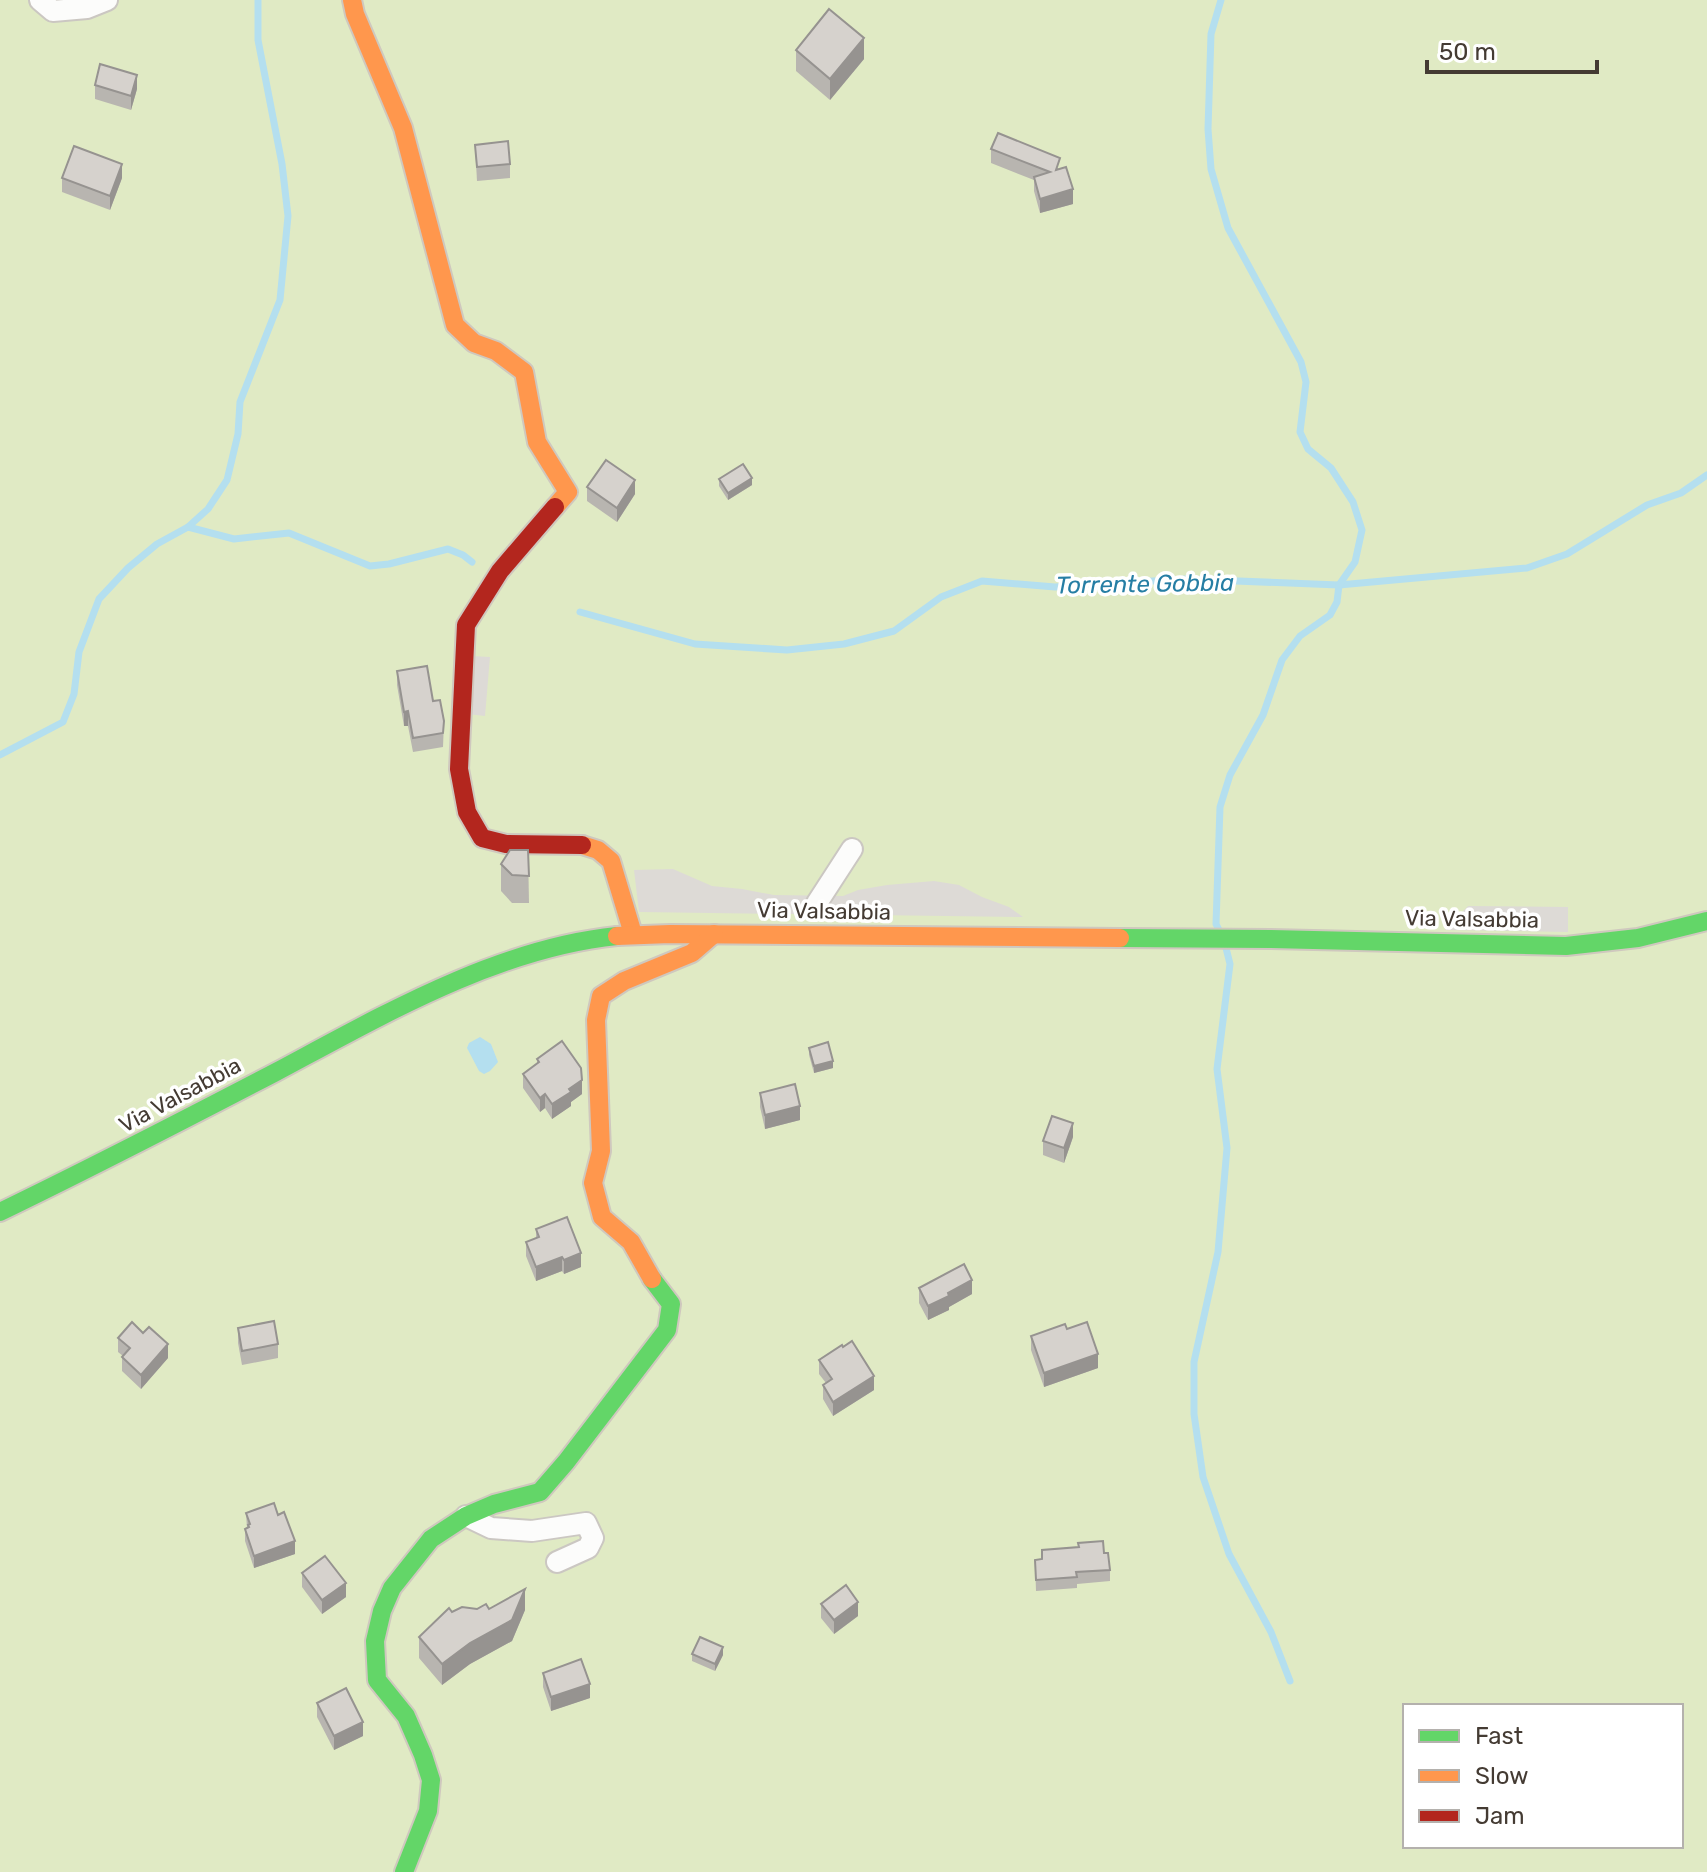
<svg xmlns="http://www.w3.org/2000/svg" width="1707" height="1872" viewBox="0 0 1707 1872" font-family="Rubik,sans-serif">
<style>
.green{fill:#e0eac4;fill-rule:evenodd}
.parking{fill:#dddad6}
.water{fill:#b4dfef}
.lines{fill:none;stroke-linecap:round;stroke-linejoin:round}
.stream{stroke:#b4dfef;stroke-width:7}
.street-casing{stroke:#cbc7c2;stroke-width:24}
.fast-casing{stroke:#cfc8be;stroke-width:22}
.slow-casing{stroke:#cfc8be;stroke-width:22}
.jam-casing{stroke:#cfc8be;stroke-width:22}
.street{stroke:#fcfcfb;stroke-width:20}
.fast{stroke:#63d668;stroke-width:18}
.slow{stroke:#ff974d;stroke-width:18}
.jam{stroke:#b3261e;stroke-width:18}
.wall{fill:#b8b5b0}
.shaded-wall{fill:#969390}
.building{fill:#d6d2cd;stroke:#969390;stroke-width:2}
.labels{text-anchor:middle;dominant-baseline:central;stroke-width:7;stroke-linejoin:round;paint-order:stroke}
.street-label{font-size:22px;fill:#443b33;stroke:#fff}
.water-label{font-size:24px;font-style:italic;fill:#267ea4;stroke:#fff}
</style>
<rect width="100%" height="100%" fill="#eeebe6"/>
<!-- green -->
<path class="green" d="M 0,0 L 1707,0 L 1707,1872 L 0,1872 ZM 1405,1706 L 1681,1706 L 1681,1846 L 1405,1846 Z"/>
<!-- parking -->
<g class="parking">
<polygon points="472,656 490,657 485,716 467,714"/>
<polygon points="673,869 712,886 742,889 774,895 843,896 858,890 887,885 934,881 959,885 982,897 1009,907 1023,917 639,912 634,870"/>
<polygon points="1468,906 1568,907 1568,932 1445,930"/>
</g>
<!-- water -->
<polygon class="water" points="480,1037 491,1044 498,1062 490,1071 484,1074 479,1071 467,1048 469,1043"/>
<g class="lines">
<!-- stream -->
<g class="stream">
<polyline points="188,527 208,509 227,480 238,434 240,402 280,300 288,216 282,164 258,40 258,0"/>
<polyline points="580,612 695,644 787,650 844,644 894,631 941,597 982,581 1055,587 1186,579 1339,585 1527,568 1567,554 1647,505 1681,493 1707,475"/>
<polyline points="0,755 63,722 74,694 79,652 99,599 128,568 157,544 188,527 234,539 289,533 370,566 389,564 448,549 463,555 472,562"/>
<polyline points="1220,932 1216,924 1220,807 1230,775 1263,715 1282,660 1300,636 1330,615 1337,602 1339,585 1355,562 1362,530 1353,502 1331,468 1308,449 1300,432 1306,382 1301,362 1228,228 1211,169 1208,129 1211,34 1221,0"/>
<polyline points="1225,944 1230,964 1217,1069 1227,1148 1218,1252 1194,1362 1194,1414 1203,1477 1229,1554 1271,1632 1290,1681"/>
</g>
<!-- street casing -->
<g class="street-casing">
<g id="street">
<polyline points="40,0 53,11 87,8 107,0"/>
<polyline points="817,903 852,849"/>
<polyline points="466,1516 491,1528 532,1531 586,1523 593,1538 588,1548 557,1562"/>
</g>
</g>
<!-- fast casing -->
<g class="fast-casing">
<g id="fast">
<polyline points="1120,938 1271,939 1566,946 1638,938 1707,921"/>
<path d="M 0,1212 C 93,1167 184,1120 276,1072 C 381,1016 497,948 617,936"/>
<polyline points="404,1872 428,1811 431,1780 423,1755 406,1716 377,1680 375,1641 382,1611 392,1588 431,1539 466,1516 494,1504 540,1492 566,1462 667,1330 671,1304 652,1279"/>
</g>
</g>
<!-- slow casing -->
<g class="slow-casing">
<g id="slow">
<polyline points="352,0 355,14 403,128 455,325 474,343 496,351 524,372 537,442 568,492 555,507"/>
<polyline points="582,845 598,850 611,861 633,934"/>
<polyline points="617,936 670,934 1120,938"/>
<polyline points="652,1279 631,1242 602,1217 593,1183 601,1151 596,1020 601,996 624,981 692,953 714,934"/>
</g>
</g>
<!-- jam casing -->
<g class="jam-casing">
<polyline id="jam" points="555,507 500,571 466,625 459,769 467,812 482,838 506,844 582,845"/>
</g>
<!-- street -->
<use href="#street" class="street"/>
<!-- fast -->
<use href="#fast" class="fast"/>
<!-- slow -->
<use href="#slow" class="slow"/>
<!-- jam -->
<use href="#jam" class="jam"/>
</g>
<!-- wall -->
<g class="wall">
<polygon points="796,50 864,59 830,100 796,71"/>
<polygon points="95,85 137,89 131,110 95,99"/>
<polygon points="475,145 510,164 510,178 477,181"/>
<polygon points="991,149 1060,169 1073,204 1040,213 1034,191 1034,180 991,163"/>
<polygon points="62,178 122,178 110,210 62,192"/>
<polygon points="719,479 752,485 728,500 719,486"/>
<polygon points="587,487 635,494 617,522 587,501"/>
<polygon points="397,671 433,701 444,721 443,747 413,752 408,726 404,726 397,685"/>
<polygon points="528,850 529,903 512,903 501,891 501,864"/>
<polygon points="809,1048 833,1068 814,1073 809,1055"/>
<polygon points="537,1059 582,1094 571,1102 571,1106 552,1119 545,1108 540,1112 523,1088 523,1074 537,1064"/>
<polygon points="760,1093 800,1120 765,1129 760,1107"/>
<polygon points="1073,1137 1064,1163 1043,1155 1043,1141"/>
<polygon points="536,1229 581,1267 564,1274 562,1271 536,1281 526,1256 526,1242 536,1238"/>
<polygon points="919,1288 972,1294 949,1307 949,1310 928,1320 919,1303"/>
<polygon points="238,1328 278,1344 278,1358 242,1365 238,1343"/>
<polygon points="1067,1329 1098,1368 1044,1387 1031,1350 1031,1336"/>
<polygon points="118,1338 168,1358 141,1389 122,1371 122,1357 123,1356 118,1352"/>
<polygon points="819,1360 874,1390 833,1416 823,1399 823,1385 826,1383 819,1374"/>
<polygon points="246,1513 278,1515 295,1554 254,1568 245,1541 245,1529 247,1528"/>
<polygon points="1042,1550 1104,1553 1110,1570 1110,1581 1077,1584 1077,1588 1036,1591 1035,1560 1042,1559"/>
<polygon points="302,1573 346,1597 322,1614 302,1587"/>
<polygon points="821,1604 858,1616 834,1634 821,1618"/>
<polygon points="489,1609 525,1610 512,1641 470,1664 442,1685 419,1658 419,1637 452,1612"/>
<polygon points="692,1654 723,1655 715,1671 692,1661"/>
<polygon points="543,1673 590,1698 551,1711 543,1687"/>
<polygon points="317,1703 363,1736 334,1750 317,1717"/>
</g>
<!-- shaded-wall -->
<g class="shaded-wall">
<polygon points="864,38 864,59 830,100 830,79"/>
<polygon points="137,75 137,89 131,110 131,96"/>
<polygon points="122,164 122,178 110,210 110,196"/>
<polygon points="1073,189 1073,204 1040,213 1040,199"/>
<polygon points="752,478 752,485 728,500 728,493"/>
<polygon points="635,480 635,494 617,522 617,508"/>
<polygon points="408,711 408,726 404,726 404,712"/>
<polygon points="833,1061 833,1068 814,1073 814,1066"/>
<polygon points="582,1080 582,1094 571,1102 571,1106 552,1119 552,1104 569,1089"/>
<polygon points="545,1094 545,1108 540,1112 540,1098"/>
<polygon points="800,1106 800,1120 765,1129 765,1115"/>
<polygon points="1073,1123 1073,1137 1064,1163 1064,1148"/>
<polygon points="581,1253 581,1267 564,1274 564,1260"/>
<polygon points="562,1257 562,1271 536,1281 536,1267"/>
<polygon points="972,1280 972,1294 949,1307 949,1310 928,1320 928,1306 948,1293"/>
<polygon points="168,1344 168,1358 141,1389 141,1375"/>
<polygon points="1098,1354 1098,1368 1044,1387 1044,1373"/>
<polygon points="874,1376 874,1390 833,1416 833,1402"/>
<polygon points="295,1541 295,1554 254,1568 254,1556"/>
<polygon points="346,1583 346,1597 322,1614 322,1600"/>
<polygon points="525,1589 525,1610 512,1641 470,1664 442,1685 442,1664"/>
<polygon points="858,1602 858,1616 834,1634 834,1620"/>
<polygon points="723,1647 723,1655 715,1671 715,1664"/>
<polygon points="590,1684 590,1698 551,1711 551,1697"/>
<polygon points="363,1722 363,1736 334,1750 334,1736"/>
</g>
<!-- building -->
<g class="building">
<polygon points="829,9 864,38 830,79 796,50"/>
<polygon points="100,64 137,75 131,96 95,85"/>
<polygon points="998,133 1060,158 1056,170 1066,167 1073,189 1040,199 1034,177 1050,172 991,149"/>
<polygon points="508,141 510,164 477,167 475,145"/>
<polygon points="74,146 122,164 110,196 62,178"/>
<polygon points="606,460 635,480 617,508 587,487"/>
<polygon points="743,464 752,478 728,493 719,479"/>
<polygon points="427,666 433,701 440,700 444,721 443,733 413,738 408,711 404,712 397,671"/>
<polygon points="510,850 528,850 529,876 512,875 501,864"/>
<polygon points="562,1041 581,1068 582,1080 569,1089 571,1092 552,1104 545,1094 540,1098 523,1074 539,1062 537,1059"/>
<polygon points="828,1042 833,1061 814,1066 809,1048"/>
<polygon points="795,1084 800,1106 765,1115 760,1093"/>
<polygon points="1052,1116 1073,1123 1064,1148 1043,1141"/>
<polygon points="567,1217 581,1253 564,1260 562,1257 536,1267 526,1242 539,1237 536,1229"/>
<polygon points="964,1264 972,1280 948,1293 949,1296 928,1306 919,1288"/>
<polygon points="274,1321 278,1344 242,1351 238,1328"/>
<polygon points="132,1322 143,1333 149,1327 168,1344 141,1375 122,1357 130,1348 118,1338"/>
<polygon points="1087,1322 1098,1354 1044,1373 1031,1336 1065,1324 1067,1329"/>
<polygon points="852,1341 874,1376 833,1402 823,1385 832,1379 819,1360 842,1345 843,1347"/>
<polygon points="274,1503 278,1515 284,1512 295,1541 254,1556 245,1529 249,1527 248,1525 250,1524 246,1513"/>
<polygon points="1103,1541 1104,1553 1108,1553 1110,1570 1076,1572 1077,1577 1036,1580 1035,1560 1042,1559 1042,1550 1079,1547 1078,1543"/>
<polygon points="325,1556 346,1583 322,1600 302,1573"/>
<polygon points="846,1585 858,1602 834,1620 821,1604"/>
<polygon points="525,1589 512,1620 470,1643 442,1664 419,1637 449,1608 452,1612 462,1607 477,1609 486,1604 489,1609"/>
<polygon points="700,1637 723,1647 715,1664 692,1654"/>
<polygon points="581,1659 590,1684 551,1697 543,1673"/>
<polygon points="346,1688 363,1722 334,1736 317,1703"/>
</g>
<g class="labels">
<!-- street labels -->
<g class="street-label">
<text transform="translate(824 911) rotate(1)">Via Valsabbia</text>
<text transform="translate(1472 919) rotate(1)">Via Valsabbia</text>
<text transform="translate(180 1095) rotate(-28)">Via Valsabbia</text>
</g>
<!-- water labels -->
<g class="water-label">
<text transform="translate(1145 584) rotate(-1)">Torrente Gobbia</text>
</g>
</g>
<!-- legend -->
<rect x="1403" y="1704" width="280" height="144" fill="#ffffff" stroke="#b4b1ad" stroke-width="2"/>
<rect x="1419" y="1730" width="40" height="12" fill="#63d668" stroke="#b4b1ad" stroke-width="2"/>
<text x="1475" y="1744" font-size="24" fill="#443b33">Fast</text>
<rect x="1419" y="1770" width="40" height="12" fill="#ff974d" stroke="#b4b1ad" stroke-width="2"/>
<text x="1475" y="1784" font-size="24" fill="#443b33">Slow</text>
<rect x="1419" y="1810" width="40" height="12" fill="#b3261e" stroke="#b4b1ad" stroke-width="2"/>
<text x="1475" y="1824" font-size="24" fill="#443b33">Jam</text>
<!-- scale -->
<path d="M1427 60v12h170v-12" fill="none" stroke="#443b33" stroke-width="4"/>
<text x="1439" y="60" font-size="24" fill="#443b33" stroke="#ffffff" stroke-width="6" paint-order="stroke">50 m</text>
</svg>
